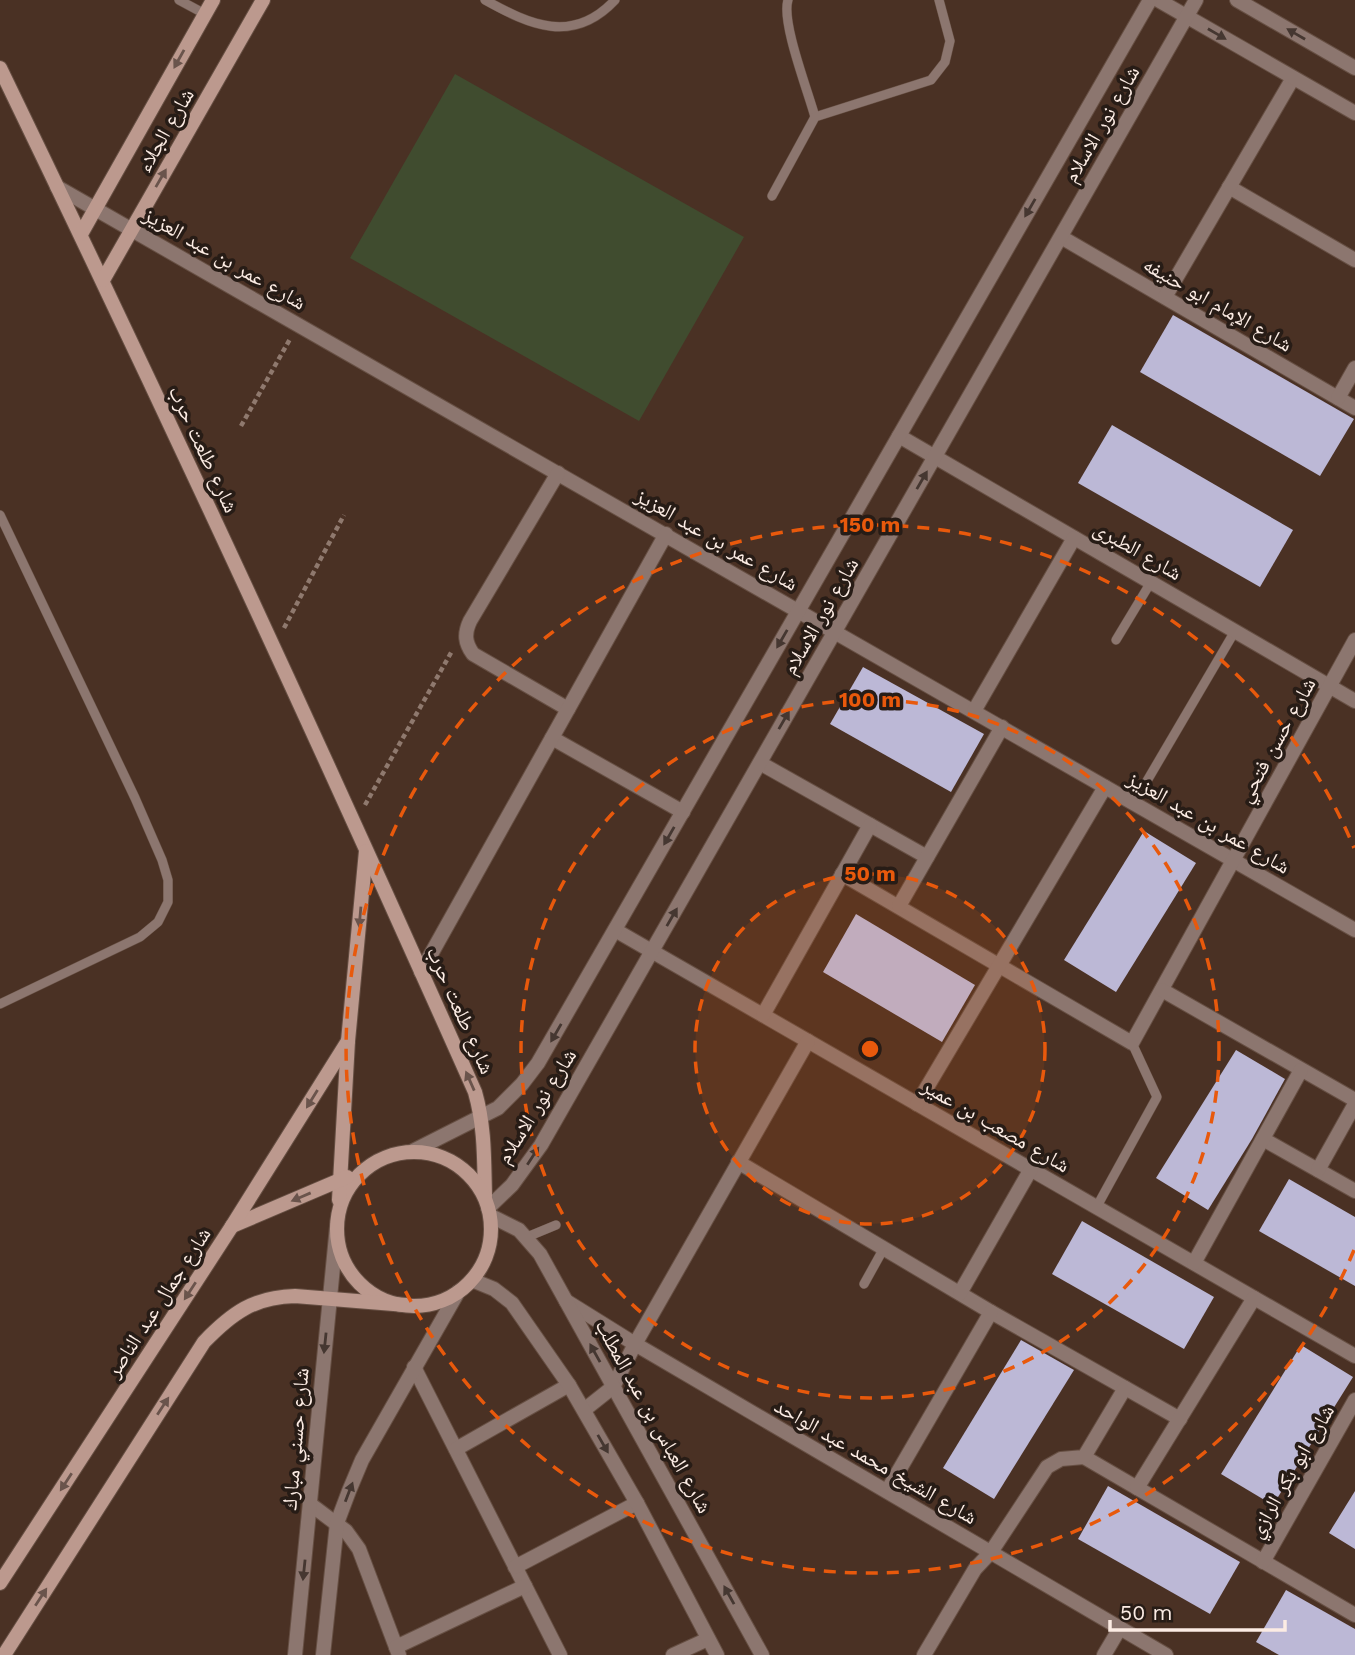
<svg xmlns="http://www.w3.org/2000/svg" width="1355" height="1655" viewBox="0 0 1355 1655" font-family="'Work Sans','Noto Naskh Arabic',sans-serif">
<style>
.green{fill:#404c2f}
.building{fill:#bcb8d6}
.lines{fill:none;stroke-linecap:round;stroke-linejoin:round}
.service-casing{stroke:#664f43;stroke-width:10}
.minor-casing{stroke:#664f43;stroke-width:16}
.tertiary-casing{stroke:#664f43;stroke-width:16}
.secondary-casing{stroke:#664f43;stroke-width:16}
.path{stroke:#8f796e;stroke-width:4.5;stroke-dasharray:5 3.5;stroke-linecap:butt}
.service{stroke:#8c766f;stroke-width:9}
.minor{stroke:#8c766f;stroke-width:14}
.tertiary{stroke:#8c766f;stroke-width:14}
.secondary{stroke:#bc998e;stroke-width:14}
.oneway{fill:#453731}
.oneway2{fill:#6a544c}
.ring{fill:none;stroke:#e8590c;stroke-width:3.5;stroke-dasharray:12 9}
.labels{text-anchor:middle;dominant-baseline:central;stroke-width:7;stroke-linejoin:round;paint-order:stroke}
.street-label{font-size:21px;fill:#fcece4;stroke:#271c16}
.centre{fill:#e8590c;stroke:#271c16;stroke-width:3.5}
.ring-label{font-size:21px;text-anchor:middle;font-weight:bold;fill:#e8590c;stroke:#271c16;stroke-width:7;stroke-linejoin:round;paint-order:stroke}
</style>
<rect width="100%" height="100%" fill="#4a3124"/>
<!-- green -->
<polygon class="green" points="455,74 744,237 639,421 350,258"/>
<!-- building -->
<g class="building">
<polygon points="1173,315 1354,419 1320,476 1140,372"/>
<polygon points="1112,425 1293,530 1260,587 1078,483"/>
<polygon points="863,667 984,734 951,792 830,724"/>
<polygon points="1144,831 1196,863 1116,992 1064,960"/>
<polygon points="856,914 975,985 942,1042 823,972"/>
<polygon points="1236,1050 1285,1079 1252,1139 1208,1210 1156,1178"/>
<polygon points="1289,1179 1355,1217 1355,1286 1259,1231"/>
<polygon points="1082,1221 1214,1297 1184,1349 1052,1274"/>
<polygon points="1021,1340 1074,1370 994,1499 943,1468"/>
<polygon points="1301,1345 1353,1377 1273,1505 1221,1474"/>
<polygon points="1108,1486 1240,1562 1210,1614 1078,1539"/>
<polygon points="1355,1491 1355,1549 1329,1533"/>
<polygon points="1286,1590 1355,1629 1355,1655 1279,1655 1256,1642"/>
</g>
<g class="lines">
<!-- service casing -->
<g class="service-casing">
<g id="service">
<polyline points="179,0 205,14"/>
<path d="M 485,0 C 530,25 573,45 615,0"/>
<path d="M 788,0 C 781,22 808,91 815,117"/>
<polyline points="772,196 815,117 931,80 945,62 950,41 939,0"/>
<polyline points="0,515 135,798 162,860 168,880 168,902 158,922 140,937 0,1004"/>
<polyline points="1116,640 1151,582"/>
<polyline points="1134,803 1235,631"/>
<polyline points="1096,1208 1157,1097 1132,1043"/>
<polyline points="527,1237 556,1225"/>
<polyline points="864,1284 884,1248"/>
</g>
</g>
<!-- minor casing -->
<g class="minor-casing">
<g id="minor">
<polyline points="57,187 1355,930"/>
<polyline points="1229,187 1355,260"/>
<polyline points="1061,237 1355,408"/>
<polyline points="1165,297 1293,78"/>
<polyline points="1338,398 1355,368"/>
<polyline points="899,436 1355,701"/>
<path d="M 558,473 L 470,621 C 464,634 465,643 473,654 L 568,709"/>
<polyline points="974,711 1074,538"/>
<polyline points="552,738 683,812"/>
<polyline points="760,763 927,857"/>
<polyline points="842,874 1132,1043 1355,640"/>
<polyline points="899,906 1002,727"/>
<polyline points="615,930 1355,1356"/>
<polyline points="421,972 666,534"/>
<polyline points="1162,990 1355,1100"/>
<polyline points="763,1015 870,825"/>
<polyline points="917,1104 1105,787"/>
<polyline points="1263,1139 1355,1191"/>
<polyline points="738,1162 991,1312 1180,1419"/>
<polyline points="1318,1170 1355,1104"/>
<polyline points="1194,1263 1301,1070"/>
<polyline points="960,1293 1031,1169"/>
<polyline points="566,1301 635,1344 1166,1655"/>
<polyline points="414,1367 560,1655"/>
<polyline points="584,1410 613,1387 635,1344 808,1041"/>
<polyline points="456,1449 569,1385"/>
<polyline points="1084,1457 1355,1615"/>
<polyline points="1137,1488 1254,1298"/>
<polyline points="887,1491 991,1312"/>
<polyline points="310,1504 346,1531 359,1549 399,1655"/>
<polyline points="1263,1562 1355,1400"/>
<polyline points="515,1567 637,1503"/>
<polyline points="396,1647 525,1586"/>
<polyline points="673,1655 708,1639"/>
<polyline points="924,1655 975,1569 991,1552 1047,1467 1061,1459 1084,1457 1125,1388"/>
<polyline points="1104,1655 1120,1628"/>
</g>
</g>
<!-- tertiary casing -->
<g class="tertiary-casing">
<g id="tertiary">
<polyline points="1158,0 1355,113"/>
<polyline points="1237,0 1355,68"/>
<polyline points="413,1151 498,1108 522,1084 538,1063 1150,0"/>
<polyline points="488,1208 512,1185 541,1145 1196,0"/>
<polyline points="491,1216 519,1230 540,1254 762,1655"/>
<polyline points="472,1280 494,1289 512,1303 569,1385 637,1503 717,1655"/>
<polyline points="295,1655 337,1226"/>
<polyline points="323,1655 337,1523 349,1491 362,1460 458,1292"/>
</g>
</g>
<!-- secondary casing -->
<g class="secondary-casing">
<g id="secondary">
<path d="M 0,68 C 164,407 322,748 475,1092 C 485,1127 484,1160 485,1196"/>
<polyline points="81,234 213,0"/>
<polyline points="103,280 263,0"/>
<circle cx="414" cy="1229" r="77"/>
<polyline points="339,1200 348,1041 366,851"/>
<polyline points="232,1226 347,1177"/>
<polyline points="0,1583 232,1226 348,1041"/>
<path d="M 4,1655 L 204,1342 C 232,1313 254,1297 295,1296 L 406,1305"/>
</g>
</g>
<!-- path -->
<g class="path">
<polyline points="241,426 290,339"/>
<polyline points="284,628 344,515"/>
<polyline points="365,805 452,651"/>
</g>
<!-- service -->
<use href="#service" class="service"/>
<!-- minor -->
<use href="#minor" class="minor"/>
<!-- tertiary -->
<use href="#tertiary" class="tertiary"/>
<!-- secondary -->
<use href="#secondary" class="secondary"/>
</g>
<!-- one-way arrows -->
<defs><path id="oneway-solid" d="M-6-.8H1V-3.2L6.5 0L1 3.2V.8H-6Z" transform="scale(1.75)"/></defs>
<g class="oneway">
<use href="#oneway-solid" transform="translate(1217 34) rotate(30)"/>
<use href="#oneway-solid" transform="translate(1296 34) rotate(-150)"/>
<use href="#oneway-solid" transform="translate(1030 208) rotate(120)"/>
<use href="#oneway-solid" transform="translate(922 480) rotate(-60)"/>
<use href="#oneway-solid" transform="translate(782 639) rotate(120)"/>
<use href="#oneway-solid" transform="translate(784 720) rotate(-60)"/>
<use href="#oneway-solid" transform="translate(669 836) rotate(120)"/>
<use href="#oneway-solid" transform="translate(672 917) rotate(-60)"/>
<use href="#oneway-solid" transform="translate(556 1033) rotate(120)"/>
<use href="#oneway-solid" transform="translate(533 1156) rotate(-57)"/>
<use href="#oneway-solid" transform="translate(325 1343) rotate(96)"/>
<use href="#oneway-solid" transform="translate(595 1353) rotate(-119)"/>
<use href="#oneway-solid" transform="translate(603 1444) rotate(60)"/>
<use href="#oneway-solid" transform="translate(349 1492) rotate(-69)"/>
<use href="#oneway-solid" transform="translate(304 1570) rotate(96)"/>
<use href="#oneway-solid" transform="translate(729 1595) rotate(-119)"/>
</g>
<g class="oneway2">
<use href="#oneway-solid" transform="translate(179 59) rotate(119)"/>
<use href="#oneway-solid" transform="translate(161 178) rotate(-60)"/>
<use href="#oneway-solid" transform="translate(360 917) rotate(95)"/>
<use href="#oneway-solid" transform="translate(470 1081) rotate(-114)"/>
<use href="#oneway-solid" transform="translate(312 1099) rotate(122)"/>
<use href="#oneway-solid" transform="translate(301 1197) rotate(157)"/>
<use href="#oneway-solid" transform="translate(190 1291) rotate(123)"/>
<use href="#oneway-solid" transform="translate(163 1406) rotate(-57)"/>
<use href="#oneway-solid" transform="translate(66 1482) rotate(123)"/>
<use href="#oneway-solid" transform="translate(41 1597) rotate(-57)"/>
</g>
<!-- distance rings -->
<circle cx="870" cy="1049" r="175" fill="#e8590c" fill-opacity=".12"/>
<g class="ring">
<circle cx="870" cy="1049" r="175"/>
<circle cx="870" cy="1049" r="349"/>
<path d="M1354 1250A524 524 0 1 1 1354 848"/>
</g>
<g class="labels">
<!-- street labels -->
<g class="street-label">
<text transform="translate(1101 124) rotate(-60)">شارع نور الاسلام</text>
<text transform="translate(165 130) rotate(-60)">شارع الجلاء</text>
<text transform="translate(225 258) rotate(30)">شارع عمر بن عبد العزيز</text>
<text transform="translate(1218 304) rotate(30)">شارع الإمام ابو حنيفه</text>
<text transform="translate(204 449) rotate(65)">شارع طلعت حرب</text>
<text transform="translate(717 539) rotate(30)">شارع عمر بن عبد العزيز</text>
<text transform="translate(1138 550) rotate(30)">شارع الطبرى</text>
<text transform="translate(820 616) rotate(-60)">شارع نور الاسلام</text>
<text transform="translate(1276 740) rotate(-61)">شارع حسن فتحي</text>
<text transform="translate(1209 822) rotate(30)">شارع عمر بن عبد العزيز</text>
<text transform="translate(461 1010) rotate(66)">شارع طلعت حرب</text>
<text transform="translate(536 1106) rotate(-58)">شارع نور الاسلام</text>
<text transform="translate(996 1125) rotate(30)">شارع مصعب بن عمير</text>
<text transform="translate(158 1302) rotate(-57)">شارع جمال عبد الناصر</text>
<text transform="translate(654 1416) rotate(61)">شارع العباس بن عبد المطلب</text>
<text transform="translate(295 1439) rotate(-85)">شارع حسني مبارك</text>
<text transform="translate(876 1461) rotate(30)">شارع الشيخ محمد عبد الواحد</text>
<text transform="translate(1291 1471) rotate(-60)">شارع ابو بكر الرازي</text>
</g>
</g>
<circle cx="870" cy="1049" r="10" class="centre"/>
<g class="ring-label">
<text x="870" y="532">150 m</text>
<text x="870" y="707">100 m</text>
<text x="870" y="881">50 m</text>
</g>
<!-- scale -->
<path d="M1110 1620v10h175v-10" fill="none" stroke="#fcece4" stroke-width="3.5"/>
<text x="1120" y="1620" font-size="21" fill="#fcece4" stroke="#271c16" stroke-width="5" paint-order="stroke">50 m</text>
</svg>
